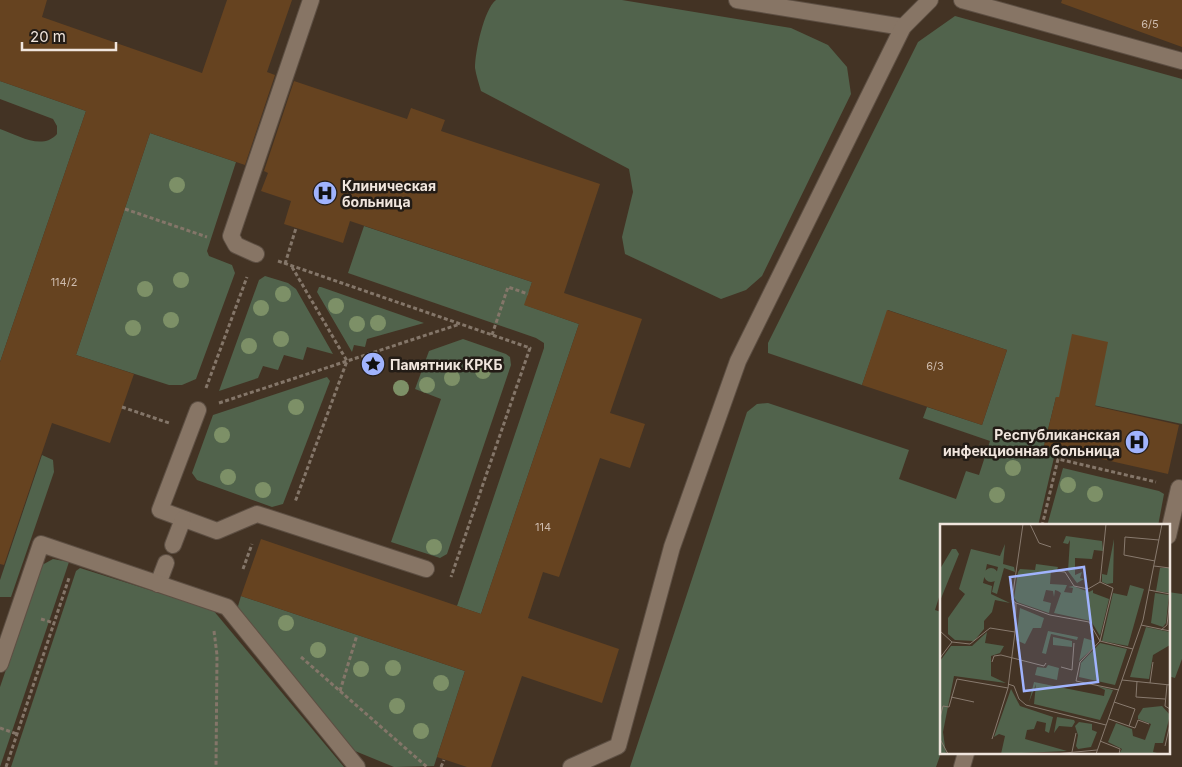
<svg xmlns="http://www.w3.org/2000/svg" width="1182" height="767" viewBox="0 0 1182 767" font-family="Inter,sans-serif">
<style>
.green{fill:#51634c}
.building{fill:#664320}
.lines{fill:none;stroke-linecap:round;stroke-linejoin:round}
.service-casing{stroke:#5d4f43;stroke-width:18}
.path{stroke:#847669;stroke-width:3;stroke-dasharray:4 2.5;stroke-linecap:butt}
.service{stroke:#877565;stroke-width:16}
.tree{fill:#7d9067}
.labels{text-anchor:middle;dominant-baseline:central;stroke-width:5;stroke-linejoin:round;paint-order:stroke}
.number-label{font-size:11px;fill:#cebcae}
.poi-label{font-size:14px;font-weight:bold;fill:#f0e5dd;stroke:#231c16;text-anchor:start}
.inset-road{fill:none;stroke:#887a6e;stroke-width:1}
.view{fill:#a0b3fd;fill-opacity:0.15;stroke:#a0b3fd;stroke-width:2.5}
.inset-edge{fill:none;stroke:#f0e5dd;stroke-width:2.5}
</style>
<rect width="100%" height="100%" fill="#433324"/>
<!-- green -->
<g class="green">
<path d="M 496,0 L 622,0 L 791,28 L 828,45 L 847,67 L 851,94 L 762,276 L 746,290 L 721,299 L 625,254 L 622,237 L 633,192 L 629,169 L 481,91 C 479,84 476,75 475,68 C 475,52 484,9 496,0 Z"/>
<polygon points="955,16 1182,79 1182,424 1056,397 1044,446 1056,449 1038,526 941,526 941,591 935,610 941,612 941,753 936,767 630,767 747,412 757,404 768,403 909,450 899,479 956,499 966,471 979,475 990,441 923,418 927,407 982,425 1007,350 888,310 862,385 768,353 768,343 918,42"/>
<path d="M 0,81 L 86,111 L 0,362 L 0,129 C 18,135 42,151 57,134 L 57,126 L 53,119 L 0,99 Z"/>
<polygon points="150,133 236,162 207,251 209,256 232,265 235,273 196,379 182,385 169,385 76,355"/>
<polygon points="364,226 532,282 525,305 579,324 481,614 457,606 544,348 544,343 536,338 348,273"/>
<polygon points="265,276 288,283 296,289 333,354 307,347 303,360 284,355 278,370 263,366 258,378 219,391 259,280"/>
<polygon points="319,287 321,287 424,323 367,339 365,347 354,345 352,352 317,292"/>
<polygon points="463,339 506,354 510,357 511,365 447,554 440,558 391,542 441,399 415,389 429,351"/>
<polygon points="327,377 330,381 283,504 272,507 197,480 192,473 213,415"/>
<polygon points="42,455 53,460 54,472 11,597 0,597 0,580"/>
<polygon points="1063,468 1159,491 1164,494 1158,526 1047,526"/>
<polygon points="53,559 69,562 0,767 0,687 42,565"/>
<polygon points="80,568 213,610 344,767 11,767 76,571"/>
<polygon points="1168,592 1182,594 1182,659 1175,678 1168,676"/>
<polygon points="241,596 465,671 434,766 394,767 355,751 240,614 238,606"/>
</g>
<!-- building -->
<g class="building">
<polygon points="0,0 47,0 42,17 202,73 227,0 292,0 267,72 275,75 245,165 150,133 76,355 134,374 110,443 52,423 4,565 0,564 0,362 86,111 0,81"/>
<polygon points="1062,0 1182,0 1182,47 1061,3"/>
<polygon points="294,81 407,119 411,108 445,120 441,131 600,184 564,293 642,319 610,413 645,424 630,468 600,458 559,577 543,572 528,618 619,649 602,703 522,676 491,767 467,767 437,757 465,671 241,596 261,539 481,614 579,324 524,305 532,282 350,221 343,243 284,224 291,201 261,191 268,173 264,171"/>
<polygon points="887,310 1007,350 982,425 862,385"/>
<polygon points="1072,334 1108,342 1095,406 1179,425 1168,474 1044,446 1056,397 1059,397"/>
</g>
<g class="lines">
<!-- service casing -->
<g class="service-casing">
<g id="service">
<polyline points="737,0 903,27"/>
<polyline points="962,0 1182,61"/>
<polyline points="256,254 236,245 231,236 311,0"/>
<polyline points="198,410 160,510 217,531 257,514 426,569"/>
<polyline points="1168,536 1179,488"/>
<polyline points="173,545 183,519"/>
<polyline points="158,584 166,563"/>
<polyline points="0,664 41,544 227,607 357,767"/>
<polyline points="571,767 618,746 672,547 738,361 903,27 930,0"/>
<polyline points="962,767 966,753"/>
</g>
</g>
<!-- path -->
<g class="path">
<polyline points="125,209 207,237"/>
<polyline points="278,261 530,348 451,577"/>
<polyline points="285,264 296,228"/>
<polyline points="292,267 347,361 295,502"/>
<polyline points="492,335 508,287 528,294"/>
<polyline points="206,388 247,277"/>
<polyline points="219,403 460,324"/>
<polyline points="122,407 169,423"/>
<polyline points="1042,526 1058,459 1156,482"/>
<polyline points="243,569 252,544"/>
<polyline points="41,619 54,623"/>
<polyline points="214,631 217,655 216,767"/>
<polyline points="301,657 427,767"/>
<polyline points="340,691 357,635"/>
<polyline points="0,728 17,734"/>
<polyline points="6,767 69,578"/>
<polyline points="441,767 444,760"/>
</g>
<!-- service -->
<use href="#service" class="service"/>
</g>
<!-- trees -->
<g class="tree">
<circle cx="177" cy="185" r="8"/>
<circle cx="181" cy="280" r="8"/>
<circle cx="145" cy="289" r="8"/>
<circle cx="283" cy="294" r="8"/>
<circle cx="336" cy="306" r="8"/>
<circle cx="261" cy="308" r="8"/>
<circle cx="171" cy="320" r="8"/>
<circle cx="378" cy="323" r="8"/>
<circle cx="357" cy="324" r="8"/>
<circle cx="133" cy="328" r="8"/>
<circle cx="281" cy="339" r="8"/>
<circle cx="249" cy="346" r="8"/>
<circle cx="483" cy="371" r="8"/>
<circle cx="452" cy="378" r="8"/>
<circle cx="427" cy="385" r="8"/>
<circle cx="401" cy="388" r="8"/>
<circle cx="296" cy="407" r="8"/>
<circle cx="222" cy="435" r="8"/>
<circle cx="1013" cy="468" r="8"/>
<circle cx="228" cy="477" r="8"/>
<circle cx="1068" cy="485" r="8"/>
<circle cx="263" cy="490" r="8"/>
<circle cx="1095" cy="494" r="8"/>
<circle cx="997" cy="495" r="8"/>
<circle cx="434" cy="547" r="8"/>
<circle cx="286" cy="623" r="8"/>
<circle cx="318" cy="650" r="8"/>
<circle cx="393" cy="668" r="8"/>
<circle cx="361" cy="669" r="8"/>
<circle cx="441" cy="683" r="8"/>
<circle cx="397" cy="706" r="8"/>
<circle cx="421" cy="731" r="8"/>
</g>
<!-- icons -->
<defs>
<g id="hospital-disc" transform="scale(1.25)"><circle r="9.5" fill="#a0b3fd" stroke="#231c16"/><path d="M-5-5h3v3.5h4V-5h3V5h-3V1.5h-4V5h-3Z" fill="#111"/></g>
<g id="sight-disc" transform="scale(1.25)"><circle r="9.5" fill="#a0b3fd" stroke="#231c16"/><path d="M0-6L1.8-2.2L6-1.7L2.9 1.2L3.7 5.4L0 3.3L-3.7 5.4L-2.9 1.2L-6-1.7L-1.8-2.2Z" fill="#111"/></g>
</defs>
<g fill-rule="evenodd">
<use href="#hospital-disc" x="325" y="193"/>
<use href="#sight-disc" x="373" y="364"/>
<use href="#hospital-disc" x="1137" y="442"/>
</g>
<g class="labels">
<!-- number labels -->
<g class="number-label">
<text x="1150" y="24">6/5</text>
<text x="64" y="282">114/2</text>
<text x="935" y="366">6/3</text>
<text x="543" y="527">114</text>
</g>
<!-- poi labels -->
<g class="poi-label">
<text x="342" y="185">Клиническая<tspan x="342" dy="16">больница</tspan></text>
<text x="390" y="364">Памятник КРКБ</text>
<text x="1120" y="434" text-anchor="end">Республиканская<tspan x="1120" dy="16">инфекционная больница</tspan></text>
</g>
</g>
<!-- overview -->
<g transform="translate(940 524)">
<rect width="230" height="230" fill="#433324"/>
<path d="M 126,12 L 162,17 L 163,27 L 154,26 L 152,35 L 135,34 L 135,51 L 142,48 L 140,54 L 144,55 L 137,59 L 128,47 L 130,16 L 128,20 L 123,19 ZM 174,15 L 173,59 L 167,60 L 162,58 L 162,50 L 167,51 ZM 65,20 L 63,40 L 74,43 L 75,48 L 64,44 L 57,70 L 52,68 L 58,43 L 47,40 L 43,59 L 52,62 L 51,70 L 70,79 L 55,76 L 52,88 L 44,97 L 44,105 L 34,117 L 15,116 L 8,110 L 8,94 L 25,70 L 19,65 L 31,25 L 60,32 ZM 12,25 L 16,25 L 19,30 L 0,77 L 0,45 ZM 96,40 L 118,43 L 117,46 L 111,46 L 110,60 L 127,61 L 124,68 L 132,69 L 133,64 L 128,63 L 133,62 L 149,68 L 153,66 L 153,69 L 169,75 L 160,112 L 151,97 L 114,89 L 121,69 L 118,67 L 115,66 L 114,73 L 113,67 L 106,66 L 103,77 L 111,79 L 109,89 L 77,78 L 74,74 L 78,48 L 80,45 L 95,46 ZM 220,44 L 230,44 L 230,69 L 216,67 ZM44 51a7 7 0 1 1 14 0a7 7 0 1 1-14 0ZM 190,61 L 204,65 L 188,122 L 162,117 L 173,69 L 187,72 ZM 215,69 L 229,71 L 226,99 L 223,103 L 211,99 ZM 80,84 L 104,94 L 101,104 L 93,104 L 85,120 L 76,116 ZM 206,103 L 230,108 L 230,121 L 213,131 L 209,155 L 190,153 ZM 108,107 L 138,113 L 137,116 L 111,110 L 106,130 L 102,129 ZM 47,108 L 45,119 L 64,122 L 60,129 L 51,132 L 51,152 L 66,159 L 14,152 L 3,208 L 6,230 L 0,230 L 0,137 L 11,122 L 32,122 ZM 113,113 L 132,117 L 132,123 L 113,121 ZM 144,114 L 154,117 L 153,124 L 139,137 ZM 160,119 L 187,125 L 175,161 L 139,153 L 141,139 ZM 108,141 L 119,144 L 117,156 L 95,151 L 97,143 L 106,144 ZM 94,158 L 164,172 L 165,166 L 157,162 L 173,166 L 160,196 L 94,180 L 96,160 L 89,178 ZM 71,165 L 80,182 L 113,193 L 109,209 L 105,207 L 106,199 L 97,197 L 94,205 L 87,206 L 85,215 L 127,227 L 61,230 L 65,212 L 59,210 L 54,213 ZM 222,182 L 230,191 L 223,219 L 215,219 L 213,228 L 221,230 L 179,230 L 182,225 L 168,218 L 176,199 L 192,205 L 193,212 L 205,216 L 211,200 L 198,195 L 198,192 L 203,184 ZM 117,193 L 134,196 L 135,198 L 132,203 L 119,202 L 114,209 ZM 139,198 L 152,200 L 152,206 L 157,208 L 151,223 L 138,225 L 136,222 L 138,211 L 135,202 Z" fill="#51634c"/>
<path class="inset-road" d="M 90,0 L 99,19 L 111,23M 215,37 L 184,31 L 185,13 L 219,16M 214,42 L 230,44M 117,47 L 125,48 L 134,62 L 148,65 L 160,58M 160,58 L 173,64 L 168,84 L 160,117 L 140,138 L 136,157 L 179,166M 160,58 L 166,0M 209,66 L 230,70M 76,79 L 110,91 L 149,98 L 160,117 L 193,125M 201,101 L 230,107M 221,106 L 227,101 L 230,74M 0,107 L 12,118 L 30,120 L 50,104 L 75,108M 0,134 L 12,118M 52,138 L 54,132 L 61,131 L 104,142 L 106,139M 121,143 L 132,146 L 134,119M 182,156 L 230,161M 197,157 L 196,173 L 225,175M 210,159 L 213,138M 68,160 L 74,162 L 79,175 L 86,181 L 166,201M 227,161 L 225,182 L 230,185M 11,173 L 34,178M 0,194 L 3,182 L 9,183 L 17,155 L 68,164M 169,195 L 189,202 L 195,185 L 174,178M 189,202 L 195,204 L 198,196 L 209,200M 0,215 L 8,230M 52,215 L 68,164 L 75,108 L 76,79 L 72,76 L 83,0M 160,217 L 180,225 L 179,230M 225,222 L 230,200M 132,228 L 136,209M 114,230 L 157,226M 156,230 L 203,96 L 222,0"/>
<path class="view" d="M 144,43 L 158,158 L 84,167 L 70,53 Z"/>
<rect width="230" height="230" class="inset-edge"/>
</g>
<!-- scale -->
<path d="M22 42v8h94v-8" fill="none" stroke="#f0e5dd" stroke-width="2.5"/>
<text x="30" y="42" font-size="15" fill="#f0e5dd" stroke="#231c16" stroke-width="4" paint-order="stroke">20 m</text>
</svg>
